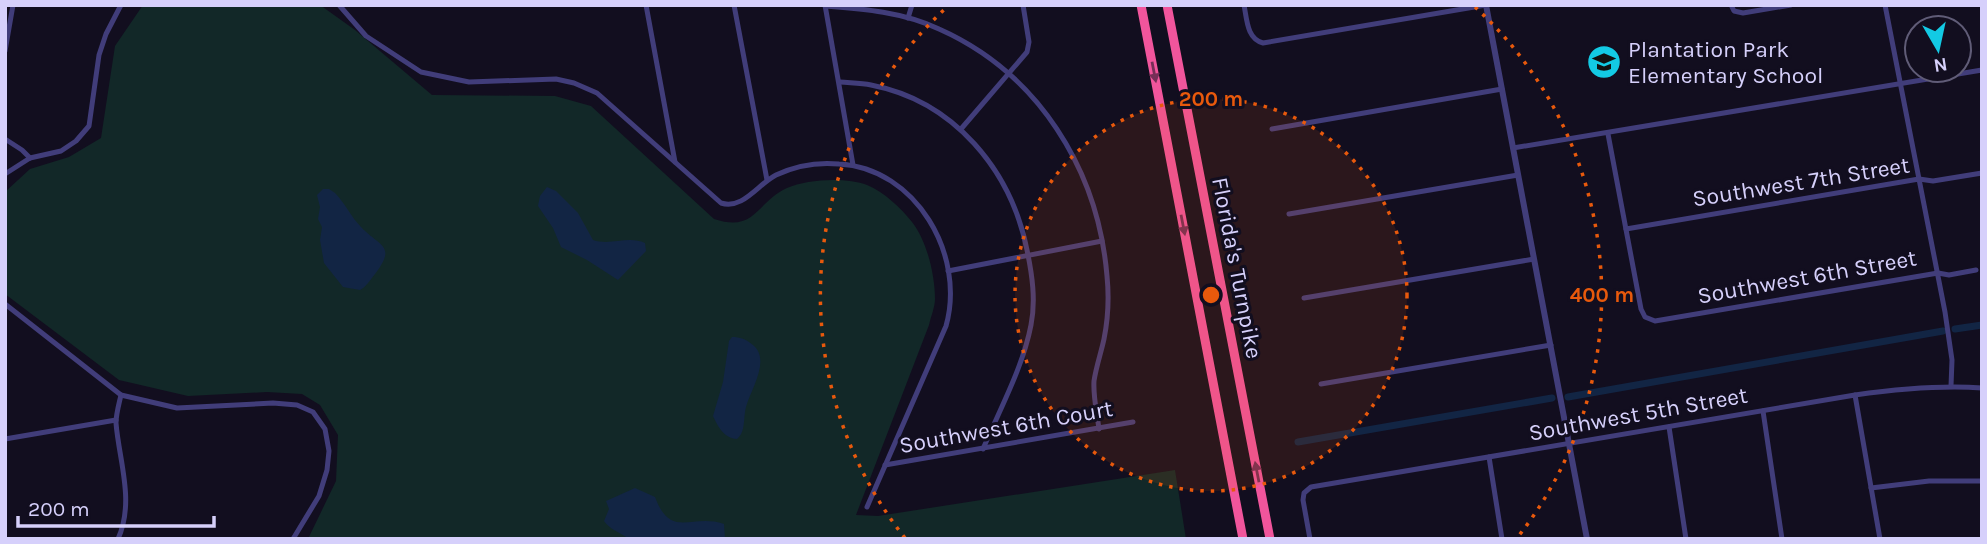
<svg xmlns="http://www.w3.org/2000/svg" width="1987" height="544" viewBox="0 0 1987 544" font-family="Karla,sans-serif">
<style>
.green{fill:#122828}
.water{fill:#122544}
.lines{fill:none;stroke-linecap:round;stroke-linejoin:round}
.canal{stroke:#122544;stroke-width:7}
.minor{stroke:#413d7a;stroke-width:5}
.tertiary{stroke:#413d7a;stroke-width:6}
.motorway{stroke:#f1559c;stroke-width:9}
.oneway{fill:#762e57}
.ring{fill:none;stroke:#e8590c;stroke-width:3.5;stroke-dasharray:3.5 7}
.labels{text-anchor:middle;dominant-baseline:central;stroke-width:6;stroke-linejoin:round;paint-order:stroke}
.poi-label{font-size:23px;fill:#d6d0fb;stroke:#120e1f;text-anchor:start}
.street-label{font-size:23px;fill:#d6d0fb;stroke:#120e1f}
.centre{fill:#e8590c;stroke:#120e1f;stroke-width:3.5}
.ring-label{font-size:21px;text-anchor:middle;font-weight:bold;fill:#e8590c;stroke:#120e1f;stroke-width:6;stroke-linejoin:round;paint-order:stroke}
</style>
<rect width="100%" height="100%" fill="#120e1f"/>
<!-- green -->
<path class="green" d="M 143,5 L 320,5 L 355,30 L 432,95 L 555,96 L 591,106 L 714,219 C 756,233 756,202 787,188 C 808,179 846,177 867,185 C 884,192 901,208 912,222 C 927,241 935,275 935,299 C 935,307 931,316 929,325 L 856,515 L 878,516 L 1175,470 L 1186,539 L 308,539 L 336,481 L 338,435 L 320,405 L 302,394 L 267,392 L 188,396 L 119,380 L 5,294 L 5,192 L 30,169 L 69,157 L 101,138 L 115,46 Z"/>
<!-- water -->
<g class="water">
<path d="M 547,187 L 556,191 L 578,213 L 593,240 C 611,246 628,235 645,243 L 646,251 L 618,280 L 587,260 L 561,247 L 553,228 L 538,206 L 540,196 Z"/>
<path d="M 323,189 L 329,189 L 335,193 C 345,203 351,217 361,227 C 380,247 397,245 375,274 C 370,280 367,286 360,290 L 343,287 L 324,263 L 320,240 L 322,227 L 318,219 L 320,207 L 317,195 Z"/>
<path d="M 732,337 C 740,337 746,339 753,345 C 771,360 751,389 746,407 C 743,418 746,432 737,439 C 724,438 718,427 713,416 L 723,382 L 729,341 Z"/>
<path d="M 635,488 L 655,497 C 671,540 691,513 724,524 L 725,539 L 629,539 C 621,533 609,529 604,521 L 609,509 L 606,501 Z"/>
</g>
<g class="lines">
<!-- canal -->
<g class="canal">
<polyline points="1955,329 1982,325"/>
<polyline points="1568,397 1943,331"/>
<polyline points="1298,442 1552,398"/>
</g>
<!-- minor -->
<g class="minor">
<path d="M 339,5 L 366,36 L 421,72 L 469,82 L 556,79 L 574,83 L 597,93 L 721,203 C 743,210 758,184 776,175 C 795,166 818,162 839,164 C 916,168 966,255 946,326 L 867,507"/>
<polyline points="646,5 675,162"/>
<polyline points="734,5 767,180"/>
<polyline points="825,5 853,165"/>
<path d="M 1244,5 C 1247,20 1247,39 1263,43 L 1486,5"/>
<polyline points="1731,5 1734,11 1743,13 1791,5"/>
<polyline points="1885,5 1945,312 1952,360 1951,386"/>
<path d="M 825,6 C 864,9 903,12 939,29 C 1038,73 1098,169 1107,276 C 1109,296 1108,319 1104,339 C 1101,353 1096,367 1094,381 C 1093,397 1097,413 1099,429"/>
<polyline points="908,18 912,5"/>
<polyline points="5,51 13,5"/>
<path d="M 840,82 C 850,83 861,83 871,85 C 954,101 1011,170 1027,250 C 1032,274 1036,300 1031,325 C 1023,367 1000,409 983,449"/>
<polyline points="961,129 1027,52 1029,42 1023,5"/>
<polyline points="1272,129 1502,89"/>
<polyline points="1608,134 1641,309 1645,317 1655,321 1938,273 1949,275 1976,270"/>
<polyline points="5,139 22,150 30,158"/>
<polyline points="1513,148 1982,70"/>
<polyline points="5,174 30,158 61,151 76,141 89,126 99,55 106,34 121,5"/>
<polyline points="1289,214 1518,175"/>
<polyline points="1626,229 1919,179 1933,181 1982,173"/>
<polyline points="948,271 1102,241"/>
<polyline points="1304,298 1534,259"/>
<polyline points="5,304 121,395 177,408 273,403 297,405 313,412 325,429 329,451 327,470 319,496 293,539"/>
<polyline points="1321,384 1551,345"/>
<polyline points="1855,395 1880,539"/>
<polyline points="1763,411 1782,539"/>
<polyline points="1669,427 1686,539"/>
<polyline points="5,439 116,420"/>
<polyline points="1489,457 1502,539"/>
<polyline points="885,465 1133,422"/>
<polyline points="1871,488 1929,481 1982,481"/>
<path d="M 118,539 C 135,501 119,461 116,423 C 116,414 119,404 121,395"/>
<path d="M 1310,539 L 1303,500 L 1304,493 L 1311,487 L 1855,395 C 1898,389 1939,385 1982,388"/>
</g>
<!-- tertiary -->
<polyline class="tertiary" points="1486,5 1587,539"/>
<!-- motorway -->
<g class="motorway">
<polyline points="1141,5 1243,539"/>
<polyline points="1167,5 1270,539"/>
</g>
</g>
<!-- one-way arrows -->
<defs><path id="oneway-solid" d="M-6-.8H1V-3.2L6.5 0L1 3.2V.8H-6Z" transform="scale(1.75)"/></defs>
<g class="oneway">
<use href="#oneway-solid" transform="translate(1154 72) rotate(79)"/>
<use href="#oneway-solid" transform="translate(1183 225) rotate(79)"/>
<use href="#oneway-solid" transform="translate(1257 472) rotate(-101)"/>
</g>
<!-- distance rings -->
<circle cx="1211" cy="295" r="196" fill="#e8590c" fill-opacity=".12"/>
<g class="ring">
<circle cx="1211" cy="295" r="196"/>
<path d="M905 538A391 391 0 0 1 947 7M1475 7A391 391 0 0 1 1517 538"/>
</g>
<!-- icons -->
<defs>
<g id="school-disc" transform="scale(1.75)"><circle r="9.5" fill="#13cae4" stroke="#120e1f"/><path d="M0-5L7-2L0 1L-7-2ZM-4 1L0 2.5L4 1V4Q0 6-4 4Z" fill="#111"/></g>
</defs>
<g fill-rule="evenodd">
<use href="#school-disc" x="1604" y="62"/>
</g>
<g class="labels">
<!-- poi labels -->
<g class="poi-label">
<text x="1628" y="49">Plantation Park<tspan x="1628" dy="26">Elementary School</tspan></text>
</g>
<!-- street labels -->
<g class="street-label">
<text transform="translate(1801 182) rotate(-9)">Southwest 7th Street</text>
<text transform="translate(1237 268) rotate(79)">Florida's Turnpike</text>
<text transform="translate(1807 277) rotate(-10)">Southwest 6th Street</text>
<text transform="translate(1638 414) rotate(-10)">Southwest 5th Street</text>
<text transform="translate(1006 427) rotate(-10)">Southwest 6th Court</text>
</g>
</g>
<circle cx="1211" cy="295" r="10" class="centre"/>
<g class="ring-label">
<text x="1211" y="106">200 m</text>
<text x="1602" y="302">400 m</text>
</g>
<!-- border -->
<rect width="1987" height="544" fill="none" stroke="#d6d0fb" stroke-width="14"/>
<!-- north arrow -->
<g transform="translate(1938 49) rotate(171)"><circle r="33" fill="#120e1f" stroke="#605c77" stroke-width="2"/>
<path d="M0-5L12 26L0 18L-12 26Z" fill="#13cae4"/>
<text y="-10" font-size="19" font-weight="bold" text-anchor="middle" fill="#d6d0fb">N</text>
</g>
<!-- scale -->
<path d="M18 516v10h196v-10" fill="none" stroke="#d6d0fb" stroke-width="3.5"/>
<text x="28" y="516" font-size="21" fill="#d6d0fb" stroke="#120e1f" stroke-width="5" paint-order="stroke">200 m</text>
</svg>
